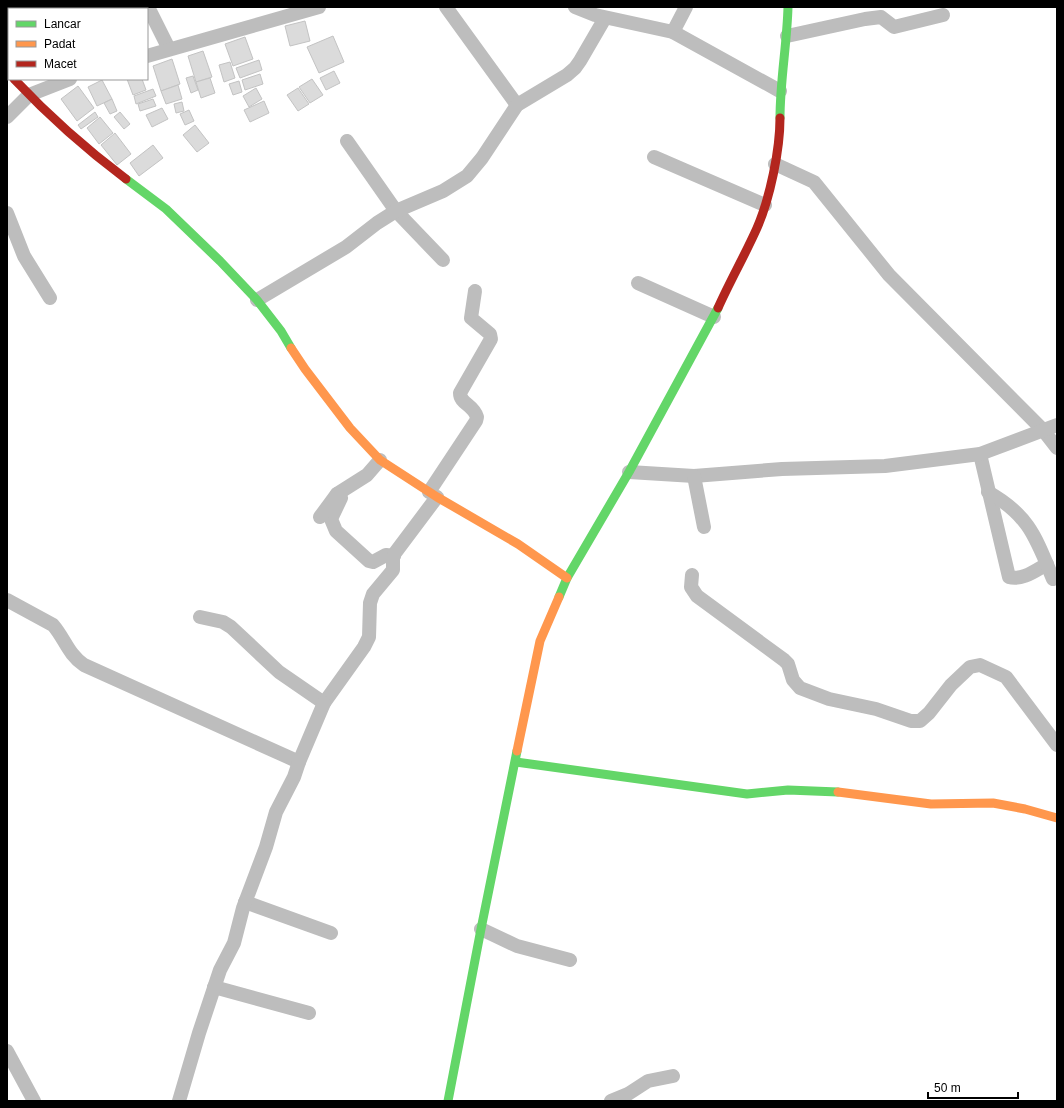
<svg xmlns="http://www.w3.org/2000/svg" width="1064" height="1108" viewBox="0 0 1064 1108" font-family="Arial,sans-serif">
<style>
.building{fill:#dbdbdb;stroke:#c3c3c3}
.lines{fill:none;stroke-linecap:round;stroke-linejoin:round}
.street{stroke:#bdbdbd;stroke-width:14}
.fast{stroke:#63d668;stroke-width:9}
.slow{stroke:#ff974d;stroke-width:9}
.jam{stroke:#b3261e;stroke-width:9}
</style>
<rect width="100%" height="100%" fill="#fff"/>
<!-- building -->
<g class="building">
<polygon points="305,21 310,41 290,46 285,26"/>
<polygon points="333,36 344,62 319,73 307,47"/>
<polygon points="245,37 253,59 233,66 225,44"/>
<polygon points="203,51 212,77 196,82 188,56"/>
<polygon points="172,59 180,84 161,91 153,66"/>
<polygon points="259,60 262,70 240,78 236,68"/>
<polygon points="230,62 235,78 224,82 219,65"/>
<polygon points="334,71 340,83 326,90 320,78"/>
<polygon points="260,74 263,84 245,90 242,80"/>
<polygon points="193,76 198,90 191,93 186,78"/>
<polygon points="210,78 215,93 201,98 196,82"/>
<polygon points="127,79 142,79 146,90 133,95"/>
<polygon points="312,79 323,95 310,103 299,87"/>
<polygon points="102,80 112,99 97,106 88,87"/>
<polygon points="239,81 242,92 233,95 229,84"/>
<polygon points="178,85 182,99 166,104 161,91"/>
<polygon points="78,86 94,108 77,121 61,99"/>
<polygon points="256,88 262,99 249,107 243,96"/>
<polygon points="298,88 309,104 298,111 287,95"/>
<polygon points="153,89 156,96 136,104 134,96"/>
<polygon points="112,99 117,111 110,114 104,103"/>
<polygon points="153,99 156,106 140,111 138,104"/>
<polygon points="264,101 269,113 250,122 244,110"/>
<polygon points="182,102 184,111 176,113 174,104"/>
<polygon points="162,108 168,119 152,127 146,115"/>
<polygon points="189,110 194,121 185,125 180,114"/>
<polygon points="95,112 98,117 81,129 78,125"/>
<polygon points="120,112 130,124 124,129 114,117"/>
<polygon points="100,117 113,133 99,144 87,128"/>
<polygon points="195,125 209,143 197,152 183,135"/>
<polygon points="115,133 131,154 117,165 101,145"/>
<polygon points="153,145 163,158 139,176 130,163"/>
</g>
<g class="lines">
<!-- street -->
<g class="street">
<polyline points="41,7 42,9"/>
<polyline points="148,7 169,49"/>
<polyline points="446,7 517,105"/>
<polyline points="575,7 595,15 673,32 780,91"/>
<polyline points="673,32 686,7"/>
<polyline points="787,36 865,19 881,17 894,27 943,15"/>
<polyline points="147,56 319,7"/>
<polyline points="7,117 29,95 70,79"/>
<polyline points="347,141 396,211 443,260"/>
<polyline points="654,157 765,205"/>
<polyline points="775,164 814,182 889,275 1043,430 1057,448"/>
<polyline points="7,213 24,256 50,298"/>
<polyline points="638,283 714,317"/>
<polyline points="257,300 346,247 377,223 396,211 443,191 467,176 482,158 517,105 567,75 575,68 580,61 605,18"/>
<path d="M 980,454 L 1009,577 C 1022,581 1036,570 1047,564"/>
<polyline points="629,472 694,476 782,469 885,466 980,454 1057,425"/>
<polyline points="694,476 704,527"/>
<path d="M 429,492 L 476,421 L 477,417 C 473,404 460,404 460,393 L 491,339 L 490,334 L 471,318 L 475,291"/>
<path d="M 988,492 C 1029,515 1036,538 1053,579"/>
<polyline points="337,494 341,498 331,519 336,531 369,561 373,562 386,555 394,556"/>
<polyline points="320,517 337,494 367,475 380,460"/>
<polyline points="692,575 691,587 697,596 784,660 788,664 793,680 800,688 829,699 876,709 911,721 920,721 929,713 951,685 970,667 980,665 1006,677 1057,745"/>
<path d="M 7,600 L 53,625 C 65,639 68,654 84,665 L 299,762"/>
<polyline points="200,617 223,622 231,627 279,672 324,703 364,647 369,637 370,603 373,594 393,570 393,558 395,553 437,497"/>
<polyline points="245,902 331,933"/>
<polyline points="481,929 517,946 570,960"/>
<polyline points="214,987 309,1013"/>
<polyline points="7,1051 34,1101"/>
<polyline points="179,1101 199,1033 220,970 234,943 243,908 266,847 276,812 294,777 299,762 324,703"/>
<polyline points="611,1101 628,1094 648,1081 673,1076"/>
</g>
<!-- fast -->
<g class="fast">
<path d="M 780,118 C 780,81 787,44 788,7"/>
<polyline points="126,179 166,209 220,261 257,300 281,331 291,348"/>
<polyline points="559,597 567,578 629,472 718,308"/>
<polyline points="516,762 747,794 788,790 838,792"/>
<polyline points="448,1101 481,929 517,751"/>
</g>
<!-- slow -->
<g class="slow">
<polyline points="291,348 305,369 350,428 380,460 437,497 518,544 567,578"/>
<polyline points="517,751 540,641 559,597"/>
<polyline points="838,792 931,804 993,803 1025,809 1057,818"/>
</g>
<!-- jam -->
<g class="jam">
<path d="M 14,79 C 48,115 86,149 126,179"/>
<path d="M 718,308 C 730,281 745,255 757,228 C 770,198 780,150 780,118"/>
</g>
</g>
<!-- border -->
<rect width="1064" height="1108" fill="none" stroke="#000000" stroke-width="16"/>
<!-- legend -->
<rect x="8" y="8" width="140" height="72" fill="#ffffff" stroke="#999999"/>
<rect x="16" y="21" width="20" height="6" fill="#63d668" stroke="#999999"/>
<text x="44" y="28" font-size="12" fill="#000000">Lancar</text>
<rect x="16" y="41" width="20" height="6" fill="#ff974d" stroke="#999999"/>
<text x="44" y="48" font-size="12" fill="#000000">Padat</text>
<rect x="16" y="61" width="20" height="6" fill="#b3261e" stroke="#999999"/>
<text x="44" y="68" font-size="12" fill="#000000">Macet</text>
<!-- scale -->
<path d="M928 1092v6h90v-6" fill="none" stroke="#000000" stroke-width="2"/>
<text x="934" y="1092" font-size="12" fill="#000000" stroke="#ffffff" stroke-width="3" paint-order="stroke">50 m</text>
</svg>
